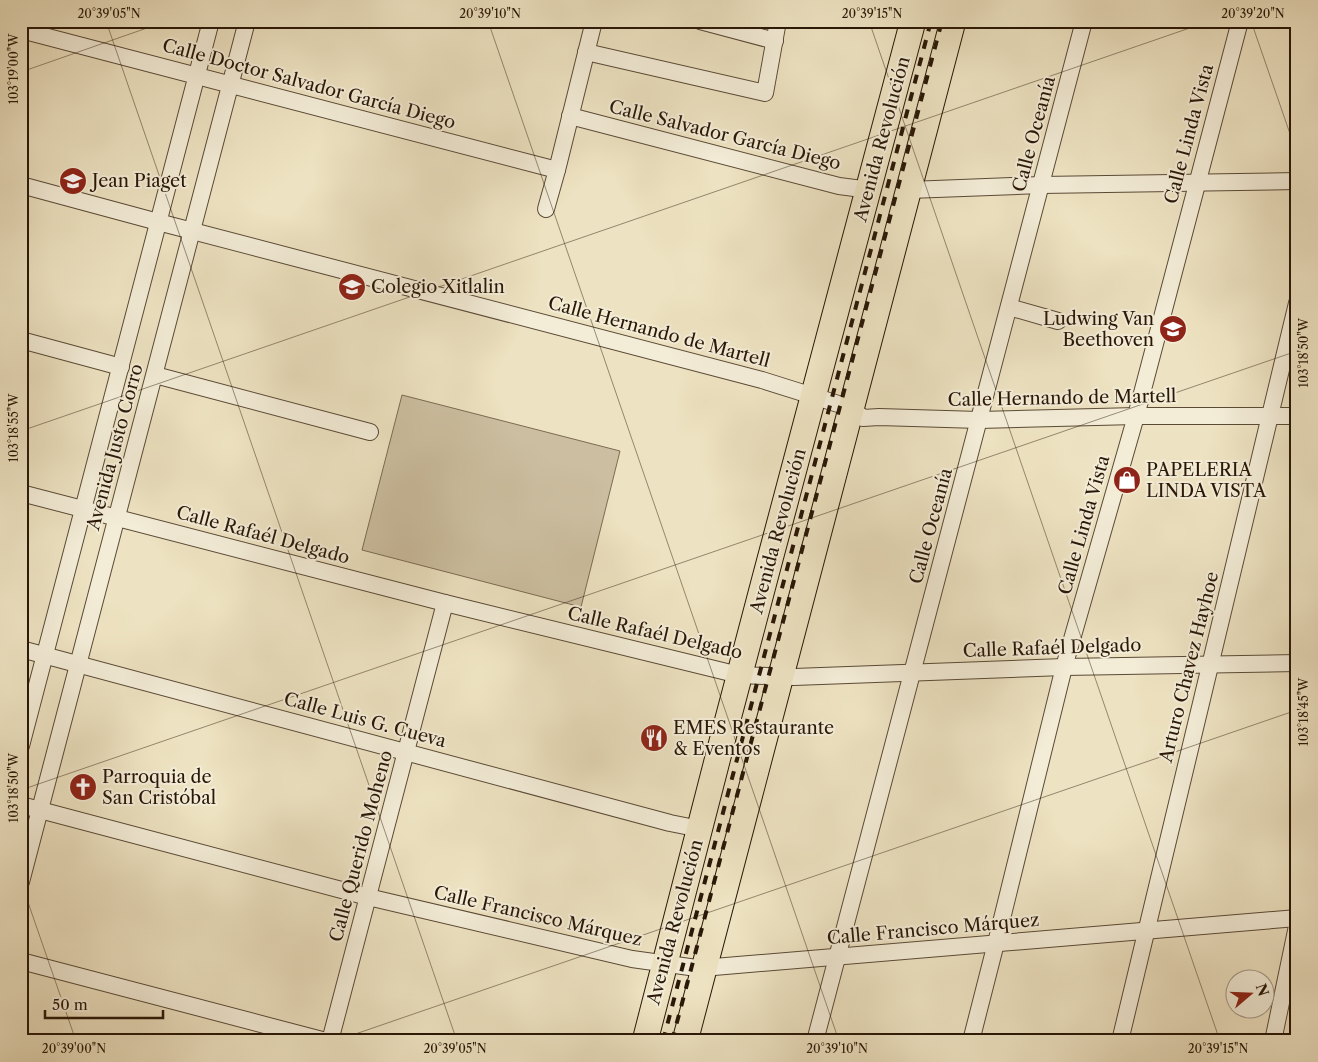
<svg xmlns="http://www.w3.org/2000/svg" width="1318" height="1062" viewBox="0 0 1318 1062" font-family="'Libre Caslon Text',serif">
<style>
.green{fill:#ccbfa1;stroke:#7a6b54}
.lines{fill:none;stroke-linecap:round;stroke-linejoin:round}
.street-casing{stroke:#5a4a36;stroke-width:18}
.primary-casing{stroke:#291707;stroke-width:27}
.street{stroke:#f3ecd7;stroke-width:16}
.primary{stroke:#ede2c1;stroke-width:25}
.rail{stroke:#291707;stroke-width:4;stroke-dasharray:9 9;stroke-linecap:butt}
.ticks{fill:none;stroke:#291707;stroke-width:1;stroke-opacity:0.45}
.labels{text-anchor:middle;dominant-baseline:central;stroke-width:4;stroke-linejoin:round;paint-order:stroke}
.street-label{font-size:18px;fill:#291707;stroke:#f3ecd7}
.poi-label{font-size:18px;fill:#291707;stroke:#f3ecd7;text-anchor:start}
.neatline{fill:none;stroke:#291707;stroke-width:2}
.ticks-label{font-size:12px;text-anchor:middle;fill:#291707}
</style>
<rect width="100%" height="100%" fill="#ede2c1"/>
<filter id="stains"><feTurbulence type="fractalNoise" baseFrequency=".004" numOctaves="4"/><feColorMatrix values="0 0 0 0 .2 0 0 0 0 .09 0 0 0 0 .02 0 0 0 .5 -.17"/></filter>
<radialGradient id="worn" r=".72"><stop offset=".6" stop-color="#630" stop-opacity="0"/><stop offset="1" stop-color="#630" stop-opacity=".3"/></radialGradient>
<!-- green -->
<polygon class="green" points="402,395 620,451 581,607 362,550"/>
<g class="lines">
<!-- street casing -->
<g class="street-casing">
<g id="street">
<polyline points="700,21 775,41"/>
<polyline points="21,30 557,170"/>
<polyline points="586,52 765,93 778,21"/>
<polyline points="570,116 839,186 870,190"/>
<polyline points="21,185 158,222 762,380 851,408 863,418 879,417 979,420 1136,416 1297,416"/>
<polyline points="909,190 1041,185 1297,181"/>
<polyline points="546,209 557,170 594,21"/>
<polyline points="1009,307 1058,321"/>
<polyline points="21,340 121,367"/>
<polyline points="155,375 370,432"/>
<polyline points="21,493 445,603 739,675 794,677 1064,667 1297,663"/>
<polyline points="21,649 670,823 700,829"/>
<polyline points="21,746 211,21"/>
<polyline points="21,805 368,897 632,959 704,969 714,967 1297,918"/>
<polyline points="21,882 247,21"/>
<polyline points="21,961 326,1041"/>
<polyline points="330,1041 445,603"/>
<polyline points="815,1041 1084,21"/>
<polyline points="971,1041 996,943 1064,667 1136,416 1240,21"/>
<polyline points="1120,1041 1297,303"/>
<polyline points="1273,1041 1297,926"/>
</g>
</g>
<!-- primary casing -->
<g class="primary-casing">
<g id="primary">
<path d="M 645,1041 C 676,919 707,798 739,677 C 796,458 857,240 913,21"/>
<polyline points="685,1041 953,21"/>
</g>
</g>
<!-- street -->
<use href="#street" class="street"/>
<!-- primary -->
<use href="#primary" class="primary"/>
<!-- rail -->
<g class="rail">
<polyline points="663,1041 931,21"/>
<polyline points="672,1041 942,21"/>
</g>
</g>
<!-- ticks -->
<path class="ticks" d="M 106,21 L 457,1041M 488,21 L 839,1041M 869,21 L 1220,1041M 1251,21 L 1297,154M 21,72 L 167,21M 21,431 L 1210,21M 21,790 L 1297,351M 21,882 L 76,1041M 335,1041 L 1297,710"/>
<!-- icons -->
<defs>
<g id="school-disc" transform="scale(1.4375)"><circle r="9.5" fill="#8f2418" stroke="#f3ecd7"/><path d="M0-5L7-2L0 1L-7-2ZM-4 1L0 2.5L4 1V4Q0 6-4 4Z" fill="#fff"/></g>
<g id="shop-disc" transform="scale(1.4375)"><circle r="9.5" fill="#8f2418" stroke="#f3ecd7"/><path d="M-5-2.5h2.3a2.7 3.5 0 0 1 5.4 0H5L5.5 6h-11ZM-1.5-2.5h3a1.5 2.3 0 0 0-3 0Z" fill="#fff"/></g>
<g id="restaurant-disc" transform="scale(1.4375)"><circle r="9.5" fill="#8f2418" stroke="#f3ecd7"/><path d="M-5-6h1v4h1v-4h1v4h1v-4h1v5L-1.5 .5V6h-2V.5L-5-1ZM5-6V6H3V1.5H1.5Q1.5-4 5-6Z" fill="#fff"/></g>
<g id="church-disc" transform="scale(1.4375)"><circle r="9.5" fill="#8f2418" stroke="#f3ecd7"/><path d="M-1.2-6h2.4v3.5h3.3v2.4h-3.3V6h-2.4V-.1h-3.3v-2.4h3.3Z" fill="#fff"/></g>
</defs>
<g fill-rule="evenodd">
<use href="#school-disc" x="73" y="181"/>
<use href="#school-disc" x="352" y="287"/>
<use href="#school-disc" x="1173" y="329"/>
<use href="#shop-disc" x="1127" y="480"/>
<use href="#restaurant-disc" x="654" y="738"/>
<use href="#church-disc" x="83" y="787"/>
</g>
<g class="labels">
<!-- street labels -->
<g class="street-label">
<text transform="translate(309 84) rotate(15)">Calle Doctor Salvador García Diego</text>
<text transform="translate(1034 134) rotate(-75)">Calle Oceanía</text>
<text transform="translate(1189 134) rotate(-75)">Calle Linda Vista</text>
<text transform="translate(725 135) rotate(14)">Calle Salvador García Diego</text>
<text transform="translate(882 139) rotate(-75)">Avenida Revolución</text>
<text transform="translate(659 332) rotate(15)">Calle Hernando de Martell</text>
<text transform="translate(1062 398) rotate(-1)">Calle Hernando de Martell</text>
<text transform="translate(115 447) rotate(-75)">Avenida Justo Corro</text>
<text transform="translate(1084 525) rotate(-74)">Calle Linda Vista</text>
<text transform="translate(931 526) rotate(-75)">Calle Oceanía</text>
<text transform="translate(778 531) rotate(-75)">Avenida Revolución</text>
<text transform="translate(263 535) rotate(15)">Calle Rafaél Delgado</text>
<text transform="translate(655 633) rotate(13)">Calle Rafaél Delgado</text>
<text transform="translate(1052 648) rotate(-2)">Calle Rafaél Delgado</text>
<text transform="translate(1189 667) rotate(-76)">Arturo Chavez Hayhoe</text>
<text transform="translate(365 720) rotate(15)">Calle Luis G. Cueva</text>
<text transform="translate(361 846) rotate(-75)">Calle Querido Moheno</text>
<text transform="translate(538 916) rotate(13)">Calle Francisco Márquez</text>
<text transform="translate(675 922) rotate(-75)">Avenida Revolución</text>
<text transform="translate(933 929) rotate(-5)">Calle Francisco Márquez</text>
</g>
<!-- poi labels -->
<g class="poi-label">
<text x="92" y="181">Jean Piaget</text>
<text x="371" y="287">Colegio Xitlalin</text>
<text x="1154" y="319" text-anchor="end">Ludwing Van<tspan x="1154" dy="21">Beethoven</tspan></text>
<text x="1146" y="470">PAPELERIA<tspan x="1146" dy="21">LINDA VISTA</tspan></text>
<text x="673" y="728">EMES Restaurante<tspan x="673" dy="21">&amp; Eventos</tspan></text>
<text x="102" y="777">Parroquia de<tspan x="102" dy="21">San Cristóbal</tspan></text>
</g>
</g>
<!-- margin -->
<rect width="1318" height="1062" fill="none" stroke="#ede2c1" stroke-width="55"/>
<!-- north arrow -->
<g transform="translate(1250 994) rotate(71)"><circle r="24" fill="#f3ecd7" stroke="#a29784"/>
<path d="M0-4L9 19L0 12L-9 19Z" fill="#8f2418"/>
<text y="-8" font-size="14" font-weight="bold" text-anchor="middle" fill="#291707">N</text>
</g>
<!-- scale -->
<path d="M45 1010v8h118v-8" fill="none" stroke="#291707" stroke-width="2.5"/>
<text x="52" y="1010" font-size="15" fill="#291707" stroke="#f3ecd7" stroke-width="4" paint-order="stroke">50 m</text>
<rect x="28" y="28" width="1262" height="1006" class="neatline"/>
<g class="ticks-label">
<text x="109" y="18">20°39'05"N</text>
<text x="490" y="18">20°39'10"N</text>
<text x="872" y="18">20°39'15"N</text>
<text x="1253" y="18">20°39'20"N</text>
<text transform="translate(14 69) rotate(-90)" y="4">103°19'00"W</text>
<text transform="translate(1304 353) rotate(-90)" y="4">103°18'50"W</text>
<text transform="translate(14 428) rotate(-90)" y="4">103°18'55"W</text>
<text transform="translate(1304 712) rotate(-90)" y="4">103°18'45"W</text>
<text transform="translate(14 788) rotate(-90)" y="4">103°18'50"W</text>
<text x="74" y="1053">20°39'00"N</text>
<text x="455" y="1053">20°39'05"N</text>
<text x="837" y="1053">20°39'10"N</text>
<text x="1218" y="1053">20°39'15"N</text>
</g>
<rect width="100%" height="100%" filter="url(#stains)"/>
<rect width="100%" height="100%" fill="url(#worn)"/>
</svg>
